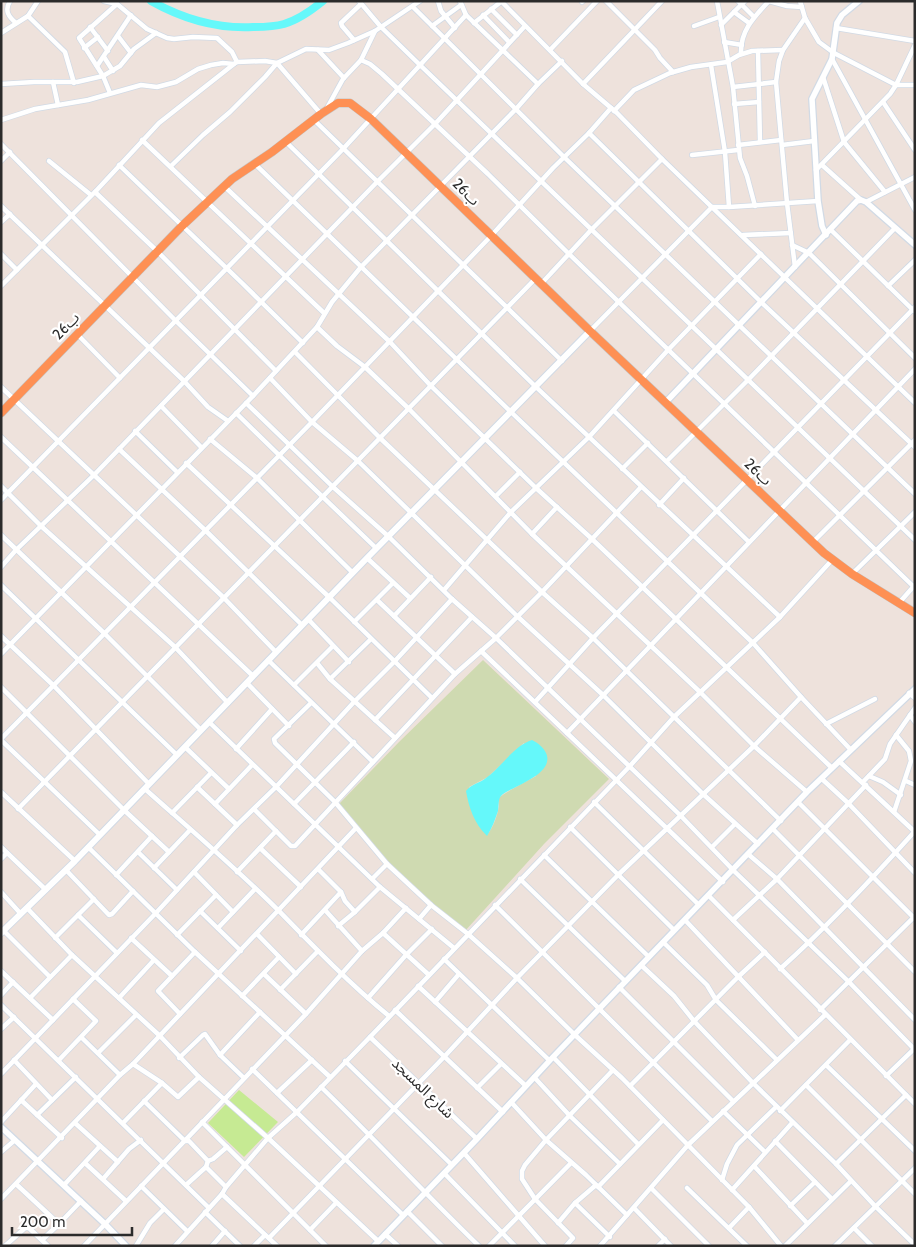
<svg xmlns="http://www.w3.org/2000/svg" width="916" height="1247" viewBox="0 0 916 1247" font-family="Cabin,'Noto Sans Arabic',sans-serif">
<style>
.green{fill:#c6ea93}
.cemetery{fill:#cfdab1;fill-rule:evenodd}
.water{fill:#65f8fa}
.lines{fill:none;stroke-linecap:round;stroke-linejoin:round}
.river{stroke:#65f8fa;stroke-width:8}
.minor-casing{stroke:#d1dae5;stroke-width:6}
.tertiary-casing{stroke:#d1dae5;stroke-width:8}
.secondary-casing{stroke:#d1dae5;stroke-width:8}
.trunk-casing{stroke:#c4c4c4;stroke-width:9}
.minor{stroke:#fff;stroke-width:4.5}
.tertiary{stroke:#fff;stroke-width:5.5}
.secondary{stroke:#fff;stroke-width:6}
.trunk{stroke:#fe9054;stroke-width:8}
.labels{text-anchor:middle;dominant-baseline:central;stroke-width:4.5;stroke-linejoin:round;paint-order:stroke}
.street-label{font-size:15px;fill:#2b2b2b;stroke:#fff}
</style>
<rect width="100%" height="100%" fill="#eee2dc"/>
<!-- green -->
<polygon class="green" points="239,1090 278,1122 244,1157 208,1123"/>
<!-- cemetery -->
<path class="cemetery" d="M 483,660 L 609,779 L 544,844 L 465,931 L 428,900 L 381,855 L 339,804 L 399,742 ZM 524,743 L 536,776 C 531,779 500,795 499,798 C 498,801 499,804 499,806 C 497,817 493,827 487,835 L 469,787 L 488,777 Z"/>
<!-- water -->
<path class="water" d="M 532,740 C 538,743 544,748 546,753 C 556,775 509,787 501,796 C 498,799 499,806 498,811 C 495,820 492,828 487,836 C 474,823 469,808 466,791 C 471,784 480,783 486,778 C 502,767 513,746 532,740 Z"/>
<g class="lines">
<!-- river -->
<path class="river" d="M 151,1 C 183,19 216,29 253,27 C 263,27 274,27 284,24 C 298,20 312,10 323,1"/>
<!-- minor casing -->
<g class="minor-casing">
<g id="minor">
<path d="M 10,1 C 4,11 9,17 16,23"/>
<polyline points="104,1 117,4 147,29 167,38 174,39 193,37 217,38 232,52 237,62"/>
<polyline points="359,1 381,27 421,66 915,540"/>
<polyline points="438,1 441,11 455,28"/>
<polyline points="460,1 466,15 538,84"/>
<polyline points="501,1 583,84 617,113 662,159 915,403"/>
<polyline points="606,1 655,50 660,58 673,72"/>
<polyline points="717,1 733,87 740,158 747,176 755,206"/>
<polyline points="738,1 754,17"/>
<polyline points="769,1 787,6 802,7"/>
<polyline points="800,1 805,18 819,42 834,53 896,85 915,85"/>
<polyline points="582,2 583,1"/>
<polyline points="413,7 565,158 915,494"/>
<polyline points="491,9 517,35"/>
<polyline points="734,12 749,23"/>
<polyline points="483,15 509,42"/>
<polyline points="28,16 65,52 74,83"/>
<polyline points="474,23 502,1"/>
<polyline points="721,25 745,1"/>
<polyline points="432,26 461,5"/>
<polyline points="694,26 719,17"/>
<polyline points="90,27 108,51"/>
<polyline points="836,28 915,41"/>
<polyline points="1,33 28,16 38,1"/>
<polyline points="118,36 131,53"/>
<polyline points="354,40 342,26 341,23 361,4"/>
<polyline points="724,42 742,45"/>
<polyline points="84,48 98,37"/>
<polyline points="318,50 344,78"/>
<polyline points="550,50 597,1"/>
<polyline points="758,51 760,142"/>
<path d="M 741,54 C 740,31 754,17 769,1"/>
<polyline points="104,57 113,71"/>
<polyline points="832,59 915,210"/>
<polyline points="361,60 370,64 382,74 488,174 569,254 914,587"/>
<polyline points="711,65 725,152 729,207"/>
<polyline points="97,66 131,15"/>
<polyline points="823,77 844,142 885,192"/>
<polyline points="53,82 58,105"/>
<polyline points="1,84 34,82 77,82 103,76 120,66 134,49 156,33"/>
<polyline points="583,84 662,1"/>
<polyline points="733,87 776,82"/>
<polyline points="110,93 103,76 79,38 117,4"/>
<polyline points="883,102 915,150"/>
<polyline points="734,104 759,102"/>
<polyline points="327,108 343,79 361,60 375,31"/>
<polyline points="614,111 634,90 670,73 691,67 727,62 739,55 752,51 783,50"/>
<polyline points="1,120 35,109 88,100 141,85 157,87 176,82 198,69 211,65 223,63 234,64 237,62 265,61 277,63 321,114"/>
<polyline points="314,120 562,361"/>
<polyline points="589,133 761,302 915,447"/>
<polyline points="142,140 324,313"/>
<polyline points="286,142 536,387 780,617"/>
<polyline points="1,144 176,321 253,396"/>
<polyline points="738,145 781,140"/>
<polyline points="782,145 814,141"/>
<polyline points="692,155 738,150"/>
<polyline points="1,161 10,152"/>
<polyline points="49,161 91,195"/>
<polyline points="254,163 511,412 753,643 801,697 851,750"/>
<polyline points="119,165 242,283 303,343"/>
<polyline points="822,165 861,200"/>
<polyline points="171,166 203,135 230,112 265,77 277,63 306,49 329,50 348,43 375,31 420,1"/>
<polyline points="816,170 890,94 896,85 915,45"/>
<polyline points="224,186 390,342 431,386 536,488 592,539 832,768"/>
<polyline points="95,192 157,251 276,371"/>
<polyline points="866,202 915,177"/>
<polyline points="1,206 184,381 208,407 228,421"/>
<polyline points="1,222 10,214"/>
<polyline points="831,230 914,311"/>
<polyline points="743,235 791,233"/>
<polyline points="792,245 809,253 915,358"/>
<polyline points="1,254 17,270"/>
<polyline points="795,267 787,203 776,82 779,61 783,50 805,18"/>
<polyline points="541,284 591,230 662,159"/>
<polyline points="1,286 95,192 159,123 234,64"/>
<polyline points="888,286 915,260"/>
<polyline points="317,327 337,346 365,367 409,409 532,534 700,692 754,746 807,792"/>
<polyline points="590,331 712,207 729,207 818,201"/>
<polyline points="77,334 120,378"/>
<polyline points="295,352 380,438 542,592 593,638 781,821"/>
<polyline points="270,378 312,422 358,461 517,616 603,695 703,794 758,844"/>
<polyline points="1,387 224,598 276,652"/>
<polyline points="246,403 333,487 388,536 452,599 496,638 680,815 734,871 849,982 915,1050"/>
<polyline points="161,406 201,447"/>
<polyline points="614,411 749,542"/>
<polyline points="236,413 279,455 376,548"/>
<polyline points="135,431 177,472"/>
<polyline points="1,437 253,676"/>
<polyline points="210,439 257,478 352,572"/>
<polyline points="119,449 206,531 302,625"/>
<polyline points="667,461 748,380 895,228"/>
<polyline points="186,463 329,597 432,698"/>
<polyline points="622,469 648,443"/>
<polyline points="1,486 41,526 175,647 228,703"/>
<polyline points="496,496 520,472"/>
<polyline points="1,500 343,149 466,15"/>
<polyline points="659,505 684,478"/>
<polyline points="532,534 557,507"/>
<polyline points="1,535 105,634 201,730"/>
<polyline points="812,543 915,440"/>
<polyline points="367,558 410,598"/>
<polyline points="1,567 16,550 94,475 377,182 435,124 525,26"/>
<polyline points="852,574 915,512"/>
<polyline points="1,585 177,755"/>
<polyline points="444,590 511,512 589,437 668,350 761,254"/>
<polyline points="377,600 455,674"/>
<polyline points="899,603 914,586"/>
<polyline points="394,616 431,577"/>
<polyline points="308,619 349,662"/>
<polyline points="354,622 393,583"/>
<polyline points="1,636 53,685 149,784"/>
<polyline points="481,651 567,733"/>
<polyline points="1,654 253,396 317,327 332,302 361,267 516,109 538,84 562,61"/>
<polyline points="268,660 373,762"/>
<polyline points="317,663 330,679 395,738"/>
<polyline points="330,679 371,639"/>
<polyline points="247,683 289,726"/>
<polyline points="294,685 333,646"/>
<polyline points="1,687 124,810 169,852"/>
<polyline points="909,693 915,698"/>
<polyline points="535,702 593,638 915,307"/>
<polyline points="311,703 274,739 275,743 335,802 387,864 431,905 468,934 517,978 575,1035 622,1078 749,1207 781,1246"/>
<polyline points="910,715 915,722"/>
<polyline points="375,720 472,617"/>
<polyline points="209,722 380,887 454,948"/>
<polyline points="826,724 875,699"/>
<polyline points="1,739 312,422 491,236 553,168 589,133 611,108"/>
<polyline points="1,740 100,835"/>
<polyline points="185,747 229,789"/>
<polyline points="236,749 272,709"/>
<polyline points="839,761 915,832"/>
<polyline points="869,776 883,782 901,795"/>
<polyline points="822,779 848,803 915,873"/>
<polyline points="906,781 915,785"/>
<polyline points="863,782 885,759 890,744 915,708"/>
<polyline points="197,787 237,825"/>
<path d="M 145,789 C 190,829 237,869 279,911 C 315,948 350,984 389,1016"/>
<polyline points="1,792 75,861"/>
<polyline points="594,802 699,905"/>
<polyline points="798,802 915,919"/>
<polyline points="215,804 252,765"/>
<polyline points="294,804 354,742"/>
<polyline points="18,809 536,278"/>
<polyline points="254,809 291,846 295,846 455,674 496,638 542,592 641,487"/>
<polyline points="894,812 911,761 909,751 896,735"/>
<polyline points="172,813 211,773"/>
<polyline points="570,827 674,930"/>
<polyline points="773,829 915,972"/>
<polyline points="1,847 46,890"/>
<polyline points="88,847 195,952 330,1077"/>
<polyline points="712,847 735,824"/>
<polyline points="260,848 301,887"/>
<polyline points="138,852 177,890"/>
<polyline points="748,854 777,879 915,1020"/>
<polyline points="544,855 649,957"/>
<polyline points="1,859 7,853"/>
<polyline points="154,868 190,830"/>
<polyline points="318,869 341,892 345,901 355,912"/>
<polyline points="66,870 109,915 112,914 133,891"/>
<polyline points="194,872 233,912"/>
<polyline points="237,872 276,831"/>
<polyline points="116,875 152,836"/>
<polyline points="372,879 387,864"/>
<polyline points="520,879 625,981"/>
<polyline points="723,882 567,733 915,369"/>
<polyline points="1,892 21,914"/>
<polyline points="709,896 915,1104"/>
<polyline points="495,905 712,1121"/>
<polyline points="27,908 72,955 160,1036 199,1077 268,1138 378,1241"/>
<polyline points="325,910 362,951"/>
<polyline points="200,911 241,951"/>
<polyline points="78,915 117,953"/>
<polyline points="419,919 431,905"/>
<polyline points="685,920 798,1040"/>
<polyline points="733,920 777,879 866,785"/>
<polyline points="338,926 355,912 380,887"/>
<polyline points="218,928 255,889"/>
<polyline points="4,931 50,977"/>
<polyline points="383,933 429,975"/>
<polyline points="257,934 296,974"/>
<polyline points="177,935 216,895"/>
<polyline points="301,935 341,892"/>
<polyline points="55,938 94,899"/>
<polyline points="131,938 172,976"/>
<polyline points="663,942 707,985 716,1000 777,1060"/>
<polyline points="444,959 549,1060"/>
<polyline points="641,965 674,996 694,1021 753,1083 836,1164 875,1206 915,1245"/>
<path d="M 780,969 C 828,926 872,879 915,831"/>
<polyline points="1,971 53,1020"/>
<polyline points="264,974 306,1014"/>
<polyline points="418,986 526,1086"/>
<polyline points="619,987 733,1101"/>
<polyline points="280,990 318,951"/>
<polyline points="1,995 13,982"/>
<polyline points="242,996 279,957"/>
<polyline points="30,998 72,955"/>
<polyline points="119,998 154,960"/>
<polyline points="368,998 406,955 432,929"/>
<polyline points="435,1002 459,974"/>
<polyline points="1,1005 209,1208"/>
<polyline points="395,1010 503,1112"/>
<polyline points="820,1010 915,916"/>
<polyline points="180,1014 158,991 195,952"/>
<polyline points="1,1029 14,1017"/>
<polyline points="370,1037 477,1139"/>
<polyline points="82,1038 120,1075"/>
<polyline points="98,1053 136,1015"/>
<polyline points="220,1055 260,1012"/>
<polyline points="553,1057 638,1144"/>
<polyline points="179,1058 203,1035 205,1034 220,1055 244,1078"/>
<polyline points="14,1060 52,1100"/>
<polyline points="59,1060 96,1021 73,999"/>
<polyline points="345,1061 452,1165"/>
<polyline points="133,1064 162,1083 178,1097 199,1077"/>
<polyline points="826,1065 915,1151"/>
<polyline points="252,1069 403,1215"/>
<polyline points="1,1074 155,914 237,825 276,787 354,702 394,662 452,599"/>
<polyline points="886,1076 915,1048"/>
<polyline points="534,1077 570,1116 620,1164"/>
<polyline points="806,1085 915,1194"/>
<polyline points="630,1086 738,977 765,952"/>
<path d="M 321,1087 C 375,1139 425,1194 479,1246"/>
<polyline points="477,1088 501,1064"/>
<polyline points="277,1093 312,1060"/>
<polyline points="21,1100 62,1138"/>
<polyline points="144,1101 185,1141 189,1141 208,1161"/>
<polyline points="511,1102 546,1140 586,1175 627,1215"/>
<polyline points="723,1111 765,1152"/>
<polyline points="780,1111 850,1040"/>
<polyline points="37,1115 76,1077"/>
<polyline points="1,1122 36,1084"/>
<polyline points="202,1122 326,1246"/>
<polyline points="75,1123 118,1162"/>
<polyline points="123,1123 162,1083"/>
<polyline points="775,1141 832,1199"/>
<polyline points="1,1152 15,1140"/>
<polyline points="464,1153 545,1246"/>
<polyline points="85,1163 126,1201"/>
<polyline points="836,1164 906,1095"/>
<polyline points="754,1166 807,1223"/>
<polyline points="206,1167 226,1187"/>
<polyline points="444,1173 515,1246"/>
<polyline points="103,1179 129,1149 141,1140"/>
<polyline points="722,1180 727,1164 737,1145 776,1107"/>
<polyline points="16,1184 59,1224 81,1201"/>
<polyline points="64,1185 100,1146"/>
<polyline points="186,1185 206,1167 208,1161 213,1159 227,1147"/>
<polyline points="141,1186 187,1231"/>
<polyline points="598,1187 663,1120"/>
<polyline points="651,1188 709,1246"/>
<polyline points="687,1188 747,1246"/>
<polyline points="732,1190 792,1123"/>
<polyline points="222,1194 277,1246"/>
<polyline points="1,1199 120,1075 133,1064 356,828"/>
<polyline points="575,1203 610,1237"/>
<polyline points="790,1206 815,1182"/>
<polyline points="634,1208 671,1246"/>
<polyline points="407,1211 442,1246"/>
<polyline points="205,1212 240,1246"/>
<polyline points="558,1223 575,1203 596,1185"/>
<polyline points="729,1228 749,1207"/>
<polyline points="854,1228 872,1246"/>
<polyline points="310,1230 336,1203"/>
<polyline points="385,1234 398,1246"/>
<polyline points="269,1238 444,1057 517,978 618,875 754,746 801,697"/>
<polyline points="42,1240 59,1224"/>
<polyline points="5,1246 25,1228 29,1228 48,1246"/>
<polyline points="84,1246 306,1014 362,951 383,933 406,908"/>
<polyline points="136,1246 150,1223 164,1209"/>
<polyline points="175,1246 222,1194 226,1187 268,1138 297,1112 370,1037 629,767 674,717 780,617 832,560"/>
<polyline points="212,1246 225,1231"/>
<polyline points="254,1246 265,1235"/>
<polyline points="489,1246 571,1163"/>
<polyline points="566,1246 573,1238 535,1199 522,1179 522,1171 525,1165 546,1140 613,1070"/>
<polyline points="600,1246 688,1145 825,1015"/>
<polyline points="658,1246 665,1239"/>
<polyline points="785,1246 851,1181"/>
<polyline points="835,1246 915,1168"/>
</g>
</g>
<!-- tertiary casing -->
<g class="tertiary-casing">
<g id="tertiary">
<polyline points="826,235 822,226 818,201 812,99 832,59 837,23 842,15 859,1"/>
<polyline points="665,403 857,201 861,200 866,202 915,245"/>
<polyline points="1,1127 104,1223 126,1246"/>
<polyline points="374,1246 477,1139 553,1057 807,792 915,689"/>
</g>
</g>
<!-- secondary casing -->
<g class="secondary-casing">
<polyline id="secondary" points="1,933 75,861 367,558 590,331"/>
</g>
<!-- trunk casing -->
<g class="trunk-casing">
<polyline id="trunk" points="1,413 182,226 232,179 272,152 321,114 338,103 350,103 371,119 590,331 824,553 852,574 915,613"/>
</g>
<!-- minor -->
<use href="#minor" class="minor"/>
<!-- tertiary -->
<use href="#tertiary" class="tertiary"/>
<!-- secondary -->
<use href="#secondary" class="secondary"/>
<!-- trunk -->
<use href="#trunk" class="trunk"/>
</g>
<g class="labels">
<!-- street labels -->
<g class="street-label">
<text transform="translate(466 192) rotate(45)">26ب</text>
<text transform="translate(66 326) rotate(-46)">26ب</text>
<text transform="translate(758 472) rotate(44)">26ب</text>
<text transform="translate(423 1088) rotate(44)">شارع المسجد</text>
</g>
</g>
<!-- border -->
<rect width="916" height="1247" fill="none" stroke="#2b2b2b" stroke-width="5"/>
<!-- scale -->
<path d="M12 1227v8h120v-8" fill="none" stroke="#2b2b2b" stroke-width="2.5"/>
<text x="20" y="1227" font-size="15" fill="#2b2b2b" stroke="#ffffff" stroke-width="4" paint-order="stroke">200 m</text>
</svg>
